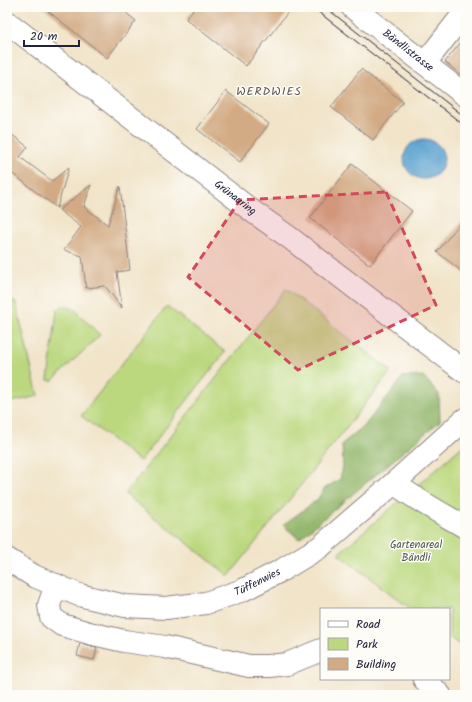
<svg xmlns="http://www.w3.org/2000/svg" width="472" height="702" viewBox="0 0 472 702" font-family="Kalam,sans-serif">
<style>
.green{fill:#bbd87e;stroke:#6e7d5c}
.forest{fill:#94b86d;stroke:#5b6d54}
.water{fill:#5ba1d0;stroke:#3e6286}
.building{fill:#d2aa83}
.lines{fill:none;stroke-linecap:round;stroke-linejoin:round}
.minor-casing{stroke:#8a8382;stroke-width:24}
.minor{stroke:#fff;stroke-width:22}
.tram{stroke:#22223b;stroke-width:1}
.marked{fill:#d1495b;fill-opacity:0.2;stroke:#d1495b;stroke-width:3;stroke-dasharray:8 5;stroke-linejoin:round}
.labels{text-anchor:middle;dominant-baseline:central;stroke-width:3;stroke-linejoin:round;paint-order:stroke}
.street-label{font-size:11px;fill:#22223b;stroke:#fdfcf7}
.park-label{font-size:11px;fill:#50594f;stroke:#fdfcf7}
.neighbourhood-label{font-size:12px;letter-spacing:1px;fill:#605254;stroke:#fdfcf7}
</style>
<rect width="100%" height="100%" fill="#fdfcf7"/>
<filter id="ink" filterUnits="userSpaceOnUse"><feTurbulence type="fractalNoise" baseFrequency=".025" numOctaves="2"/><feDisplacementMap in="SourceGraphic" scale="8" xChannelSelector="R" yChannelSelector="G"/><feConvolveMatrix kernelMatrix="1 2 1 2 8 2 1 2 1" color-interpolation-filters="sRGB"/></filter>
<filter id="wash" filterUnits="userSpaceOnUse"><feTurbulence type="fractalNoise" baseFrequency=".012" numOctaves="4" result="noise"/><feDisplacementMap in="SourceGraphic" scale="16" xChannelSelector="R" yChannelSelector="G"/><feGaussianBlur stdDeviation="0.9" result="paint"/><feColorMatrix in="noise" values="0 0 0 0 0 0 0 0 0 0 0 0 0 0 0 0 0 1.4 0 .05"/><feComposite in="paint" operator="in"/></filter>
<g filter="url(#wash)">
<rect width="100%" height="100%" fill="#f1e4c9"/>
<!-- green -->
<g class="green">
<polygon points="286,289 391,371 229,576 125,494"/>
<polygon points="7,298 16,303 38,396 7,403"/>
<polygon points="64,306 74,309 100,335 52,381 48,380 57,310"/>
<polygon points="167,306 225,352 140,461 81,416"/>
<polygon points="465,444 465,649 449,637 449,609 411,609 338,554"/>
</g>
<!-- forest -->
<polygon class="forest" points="423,376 439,394 440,421 299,539 283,525 317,500 324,489 340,479 343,466 342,444 365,425 403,377"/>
<!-- water -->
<circle class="water" cx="424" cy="159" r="20"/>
<g id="blocks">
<!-- building -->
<g class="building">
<polygon points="43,7 119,7 136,21 107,58"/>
<polygon points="195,7 292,7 246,66 186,19"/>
<polygon points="465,37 465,78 445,62"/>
<polygon points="361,69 403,102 373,140 331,107"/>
<polygon points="226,91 269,124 240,162 197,129"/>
<polygon points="7,131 28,147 20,157 52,181 69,167 57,208 9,171 7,174"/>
<polygon points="352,164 412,211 370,265 310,218"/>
<polygon points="91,185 84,207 108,225 120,186 130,270 117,272 122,308 105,286 86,288 82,256 64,250 81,227 59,210"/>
<polygon points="465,217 465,274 437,252"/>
<polygon points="80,643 97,648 94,660 77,656"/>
</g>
</g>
</g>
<g filter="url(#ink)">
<use href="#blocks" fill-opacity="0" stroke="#8a8382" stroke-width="1"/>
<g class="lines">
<!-- minor casing -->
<g class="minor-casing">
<g id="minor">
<path id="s1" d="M 352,7 L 465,95"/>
<path id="s2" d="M 7,22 L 252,211 L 290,238 L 465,372"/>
<polyline points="425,63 465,12"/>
<path d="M 394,483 C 416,500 441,513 465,527"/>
<path id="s3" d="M 7,559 L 34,576 L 79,595 L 125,606 L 166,608 L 206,603 L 243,590 L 282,570 L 320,547 L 394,483 L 465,419"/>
<polyline points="56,585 49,605 51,617 62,625 89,633 124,641 165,647 249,666 269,666 287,664 321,650"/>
<polyline points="424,679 440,695"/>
</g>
</g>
<!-- minor -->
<use href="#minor" class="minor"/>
<!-- tram -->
<g class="tram">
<polyline points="312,7 465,126"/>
<polyline points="325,7 465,117"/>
</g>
</g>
</g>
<!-- marked area -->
<path class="marked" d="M 386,192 L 436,305 L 298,370 L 188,277 L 240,200 Z"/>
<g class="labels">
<!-- street labels -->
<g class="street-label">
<text stroke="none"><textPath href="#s1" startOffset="71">Bändlistrasse</textPath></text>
<text stroke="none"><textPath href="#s2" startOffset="288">Grünauring</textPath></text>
<text stroke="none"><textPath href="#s3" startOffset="265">Tüffenwies</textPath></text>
</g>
<!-- park labels -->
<g class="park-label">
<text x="416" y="545">Gartenareal<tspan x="416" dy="13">Bändli</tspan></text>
</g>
<!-- neighbourhood labels -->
<g class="neighbourhood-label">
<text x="269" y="91">WERDWIES</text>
</g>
</g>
<!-- margin -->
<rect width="472" height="702" fill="none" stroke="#fdfcf7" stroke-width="24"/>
<!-- legend -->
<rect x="320" y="608" width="130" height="72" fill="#fdfcf7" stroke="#a5a5ac"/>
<rect x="328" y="621" width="20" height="6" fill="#ffffff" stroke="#a5a5ac"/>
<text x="356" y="628" font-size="12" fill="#22223b">Road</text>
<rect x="328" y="638" width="20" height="12" fill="#bbd87e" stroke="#a5a5ac"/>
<text x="356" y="648" font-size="12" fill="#22223b">Park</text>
<rect x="328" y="658" width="20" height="12" fill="#d2aa83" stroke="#a5a5ac"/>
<text x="356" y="668" font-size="12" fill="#22223b">Building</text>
<!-- scale -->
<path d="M24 40v6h55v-6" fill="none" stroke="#22223b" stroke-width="2"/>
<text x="30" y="40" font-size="12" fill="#22223b" stroke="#fdfcf7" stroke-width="3" paint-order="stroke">20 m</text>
</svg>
